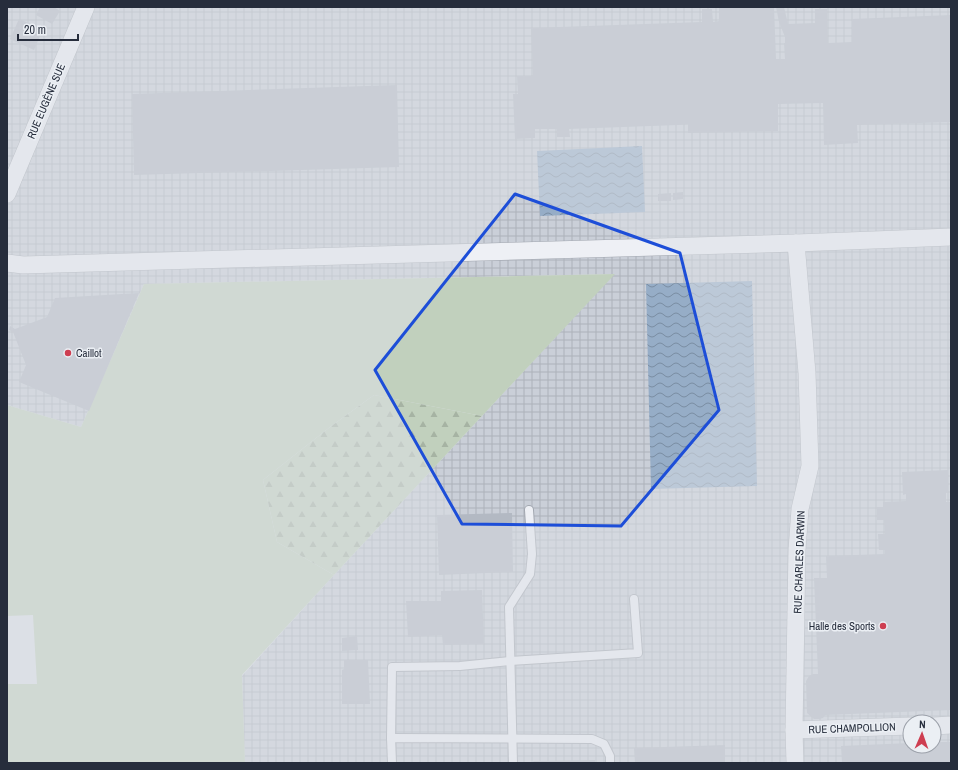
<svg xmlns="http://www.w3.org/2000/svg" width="958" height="770" viewBox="0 0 958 770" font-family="'Archivo Narrow',sans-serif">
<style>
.industrial{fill:url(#industrial-grid);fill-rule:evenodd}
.green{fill:#c1d0bd}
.forest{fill:url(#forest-firs)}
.water{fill:url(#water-waves)}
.building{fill:#b3b9c3}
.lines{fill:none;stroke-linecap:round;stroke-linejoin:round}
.lane-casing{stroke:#a2a7b0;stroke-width:10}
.street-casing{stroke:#a2a7b0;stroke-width:18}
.lane{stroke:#eef0f5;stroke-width:8}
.street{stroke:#eef0f5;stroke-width:17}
.marked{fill:none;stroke:#1d4ed8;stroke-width:3;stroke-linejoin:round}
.poi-dot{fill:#ce3e51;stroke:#ebeff4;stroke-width:1.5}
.labels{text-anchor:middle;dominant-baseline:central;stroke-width:3;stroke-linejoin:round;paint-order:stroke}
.street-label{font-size:11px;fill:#262d3c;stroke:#ebeff4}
.poi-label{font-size:11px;fill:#262d3c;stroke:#ebeff4;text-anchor:start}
</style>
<defs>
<pattern id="industrial-grid" width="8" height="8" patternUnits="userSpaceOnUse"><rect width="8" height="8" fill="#cacfd8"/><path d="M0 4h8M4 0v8" fill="none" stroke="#adb2ba"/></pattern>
<pattern id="forest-firs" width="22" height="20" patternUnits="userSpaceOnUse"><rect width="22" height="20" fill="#c1d0bd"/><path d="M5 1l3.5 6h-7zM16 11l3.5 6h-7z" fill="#a6b3a3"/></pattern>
<pattern id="water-waves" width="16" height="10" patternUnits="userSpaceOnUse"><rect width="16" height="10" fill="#96adc7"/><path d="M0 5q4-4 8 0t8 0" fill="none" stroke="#7a8da3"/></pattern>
</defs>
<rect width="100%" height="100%" fill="#dce0e6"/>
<!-- industrial -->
<path class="industrial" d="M 7,7 L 951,7 L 951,763 L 245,763 L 242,676 L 334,575 L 614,274 L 144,284 L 81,427 L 7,405 ZM 910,722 L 934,722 L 934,746 L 910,746 Z"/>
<!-- green -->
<polygon class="green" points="615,274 482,416 374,395 330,427 263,480 277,542 334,575 242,675 245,763 7,763 7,684 37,684 33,615 7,616 7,405 81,427 144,284"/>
<!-- forest -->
<polygon class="forest" points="374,395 482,416 334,575 277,542 263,480 330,427"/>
<!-- water -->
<g class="water">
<polygon points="642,146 645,212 540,216 537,151"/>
<polygon points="752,281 757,486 651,489 646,284"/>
</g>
<!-- building -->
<g class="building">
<polygon points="40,7 54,7 60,11 52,24 36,15"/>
<polygon points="719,7 774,7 776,59 785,59 784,43 785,43 785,37 779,22 776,7 784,7 788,24 815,23 815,9 827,9 828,43 852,42 852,19 951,15 951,122 857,125 858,143 824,145 823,103 778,104 778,131 688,133 688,124 678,125 569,129 570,137 557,137 557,129 535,129 535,138 515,139 513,94 518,94 517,76 533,76 531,28 702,22 702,9 712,9 713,22 719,21"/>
<polygon points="19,19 43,29 34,50 10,39"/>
<polygon points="397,85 399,167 134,175 132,94"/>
<polygon points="683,192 683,199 673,200 673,193"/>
<polygon points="671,193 671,201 658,201 658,194"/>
<polygon points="139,293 89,411 19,382 26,365 13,332 9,330 10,326 15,329 47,317 55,298"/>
<polygon points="948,470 948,492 946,493 946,502 951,502 951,710 825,715 823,718 819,719 814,719 807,713 806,681 809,676 813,674 818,674 814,578 827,578 826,556 885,554 885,550 879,550 878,534 885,534 884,520 877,520 877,507 883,507 883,502 906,501 906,494 903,495 902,472"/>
<polygon points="512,513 513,572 439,575 437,515"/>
<polygon points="482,590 484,644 443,645 442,635 408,637 406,601 441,601 441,591"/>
<polygon points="357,636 358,650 342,651 342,638"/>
<polygon points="344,660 368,660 370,704 342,704 342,670 344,669"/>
<polygon points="934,742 951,742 951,763 842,763 841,746 910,743 910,746 934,746"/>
<polygon points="725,745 725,763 635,763 634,748"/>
<polygon points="595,760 595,763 534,763 533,761"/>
</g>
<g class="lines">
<!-- lane casing -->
<g class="lane-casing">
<g id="lane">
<polyline points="391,738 392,667 460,666 510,661 638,653 634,599"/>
<polyline points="392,763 391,738 592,739 604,744 610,756 610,763"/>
<polyline points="513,763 509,607 530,574 532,554 529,510"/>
</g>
</g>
<!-- street casing -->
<g class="street-casing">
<g id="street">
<polyline points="7,194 86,7"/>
<polyline points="7,263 23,265 796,243 951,237"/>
<polyline points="934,726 951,725"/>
<polyline points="794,730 910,726"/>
<polyline points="795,763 794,730 797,550 800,509 810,466 807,373 796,243"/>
</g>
</g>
<!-- lane -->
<use href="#lane" class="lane"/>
<!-- street -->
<use href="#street" class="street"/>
</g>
<!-- marked area -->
<path d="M0 0H958V770H0ZM 515,194 L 680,253 L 719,410 L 621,526 L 462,524 L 375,370 Z" fill="#dce0e6" fill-opacity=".55" fill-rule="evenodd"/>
<path class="marked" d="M 515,194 L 680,253 L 719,410 L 621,526 L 462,524 L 375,370 Z"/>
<!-- markers -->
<g class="poi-dot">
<circle cx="68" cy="353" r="4"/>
<circle cx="883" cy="626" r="4"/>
</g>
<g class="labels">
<!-- street labels -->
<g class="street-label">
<text transform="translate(46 101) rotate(-67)">RUE EUGÈNE SUE</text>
<text transform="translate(799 562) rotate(-88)">RUE CHARLES DARWIN</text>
<text transform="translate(852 728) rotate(-2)">RUE CHAMPOLLION</text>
</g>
<!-- poi labels -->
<g class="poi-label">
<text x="76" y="353">Caillot</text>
<text x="875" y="626" text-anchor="end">Halle des Sports</text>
</g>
</g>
<!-- border -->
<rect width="958" height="770" fill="none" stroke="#262d3c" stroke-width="16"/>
<!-- north arrow -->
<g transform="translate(922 734) rotate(2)"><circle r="19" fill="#ebeff4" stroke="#9ca1aa"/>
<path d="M0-3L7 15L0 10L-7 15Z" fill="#ce3e51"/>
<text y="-6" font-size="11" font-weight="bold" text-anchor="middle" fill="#262d3c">N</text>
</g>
<!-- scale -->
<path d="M18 34v6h60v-6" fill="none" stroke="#262d3c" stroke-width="2"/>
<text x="24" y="34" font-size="12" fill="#262d3c" stroke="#ebeff4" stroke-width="3" paint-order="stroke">20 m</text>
</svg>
